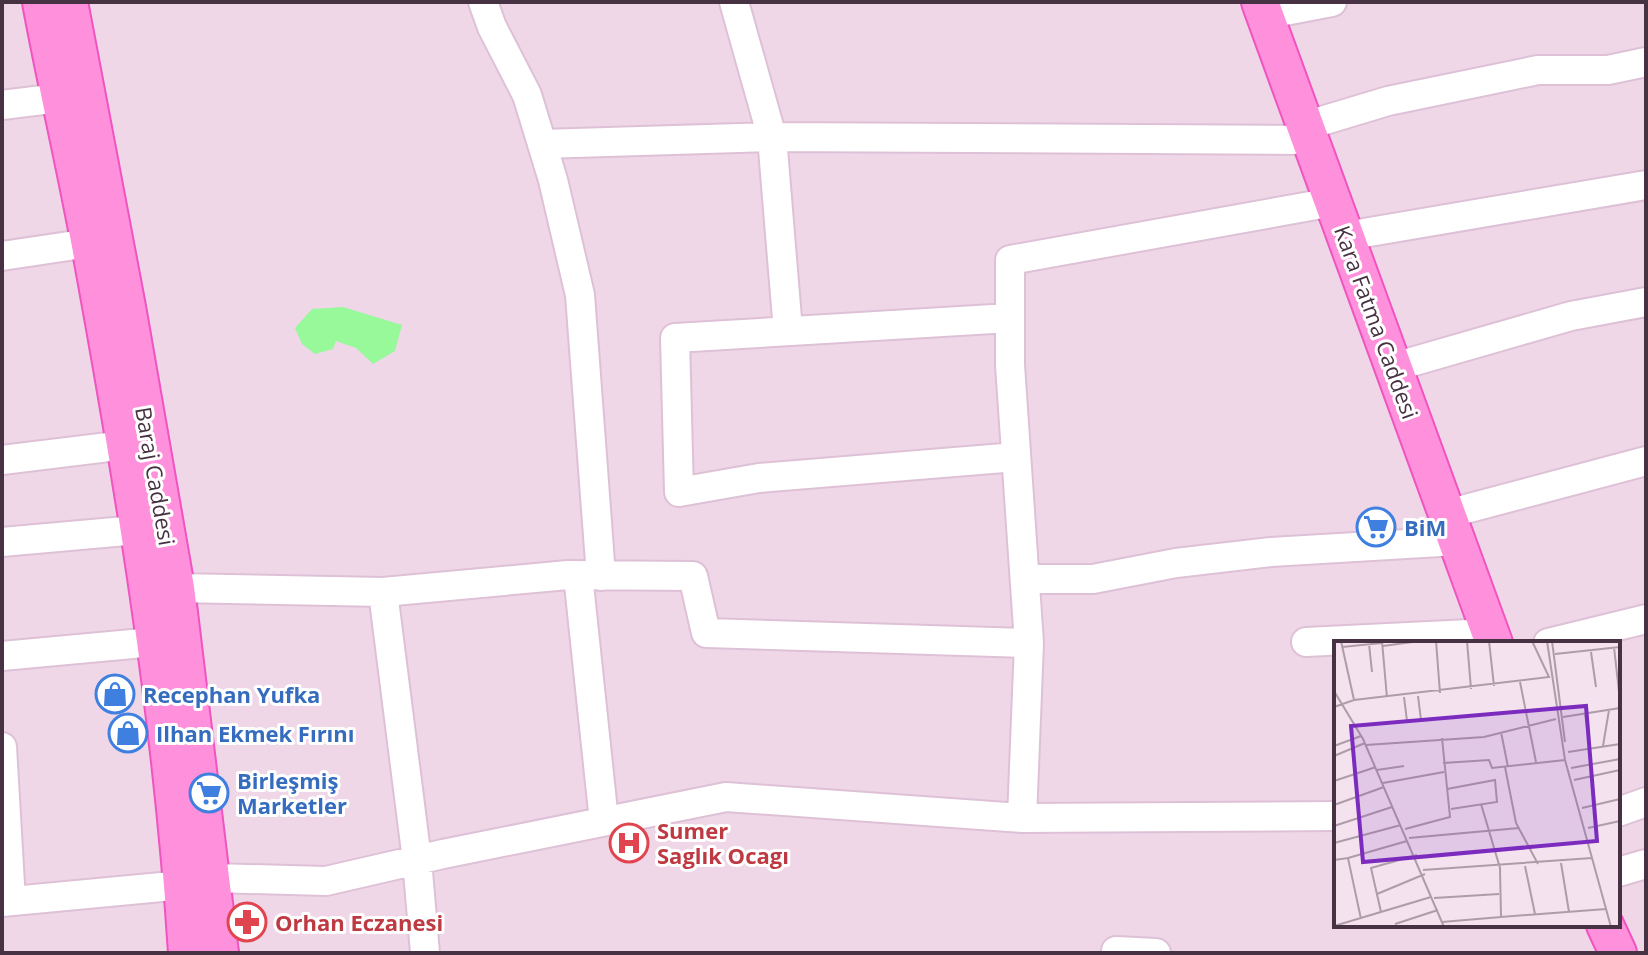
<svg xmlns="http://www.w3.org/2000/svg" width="1648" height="955" font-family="'Open Sans',sans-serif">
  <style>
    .residential { fill: #efd7e8; fill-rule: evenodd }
    .water { fill: #97f999 }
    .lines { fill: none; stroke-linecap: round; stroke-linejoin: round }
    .minor-casing { stroke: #dec1d6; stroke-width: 32 }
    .major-casing { stroke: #f153c0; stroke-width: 40 }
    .minor { stroke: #fff; stroke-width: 28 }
    .major { stroke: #ff90db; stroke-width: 36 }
    .labels { text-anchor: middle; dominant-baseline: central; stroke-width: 6; stroke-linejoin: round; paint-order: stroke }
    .street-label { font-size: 22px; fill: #463242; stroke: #fff }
    .shop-label { font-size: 22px; font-weight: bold; fill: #366cbe; stroke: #fff; text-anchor: start }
    .health-label { font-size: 22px; font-weight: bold; fill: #be3a42; stroke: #fff; text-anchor: start }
    .inset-road { fill: none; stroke: #ae9ca9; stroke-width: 2 }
    .view { fill: #7b2cbf; fill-opacity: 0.15; stroke: #7b2cbf; stroke-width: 4 }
    .inset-edge { fill: none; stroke: #463242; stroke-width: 4 }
  </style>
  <rect width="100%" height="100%" fill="#f4e3ee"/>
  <path class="residential" d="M2 2H1646V953H2ZM1336 643H1618V925H1336Z"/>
  <path class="water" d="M343 307 402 325 395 351 373 364 356 348 336 341 333 349 315 354 302 344 295 328 312 309Z"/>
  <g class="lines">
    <defs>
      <path id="minor" d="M483 2 492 27 527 95 553 180 580 295 601 576
        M734 2 772 137 788 331
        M1264 15 1332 2
        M2 105 59 98
        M1305 126 1388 101 1538 70H1608L1646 62
        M542 144 772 137 1311 140
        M1346 236 1646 185
        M2 256 89 243
        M1010 318 675 338 679 492 759 478 1016 457
        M1394 367 1571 316 1646 302
        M2 460 125 445
        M1447 514 1646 461
        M2 542 137 530
        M578 575 604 821
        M1025 579H1093L1176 563 1271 552 1457 541
        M176 588 383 592 568 575 693 576 706 633 1029 643
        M383 592 417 860 425 953
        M1306 642 1490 633
        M1548 643 1646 619
        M2 656 154 642
        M2 747 11 901
        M1618 812 1646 802
        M1022 818 1029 643 1010 365V260L1333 202
        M1618 872 1646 864
        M213 878 326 881 443 854 726 797 1022 818 1336 816
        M2 902 183 885
        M1116 951 1156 953"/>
      <path id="major" d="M41 2C56 83 75 164 90 245 133 479 172 716 187 953
        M69 2 127 307 176 588 220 953
        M1260 2 1494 643
        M1605 925 1618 953"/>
    </defs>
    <use href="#minor" class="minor-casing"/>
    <use href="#major" class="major-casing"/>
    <use href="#minor" class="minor"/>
    <use href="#major" class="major"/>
  </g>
  <defs>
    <symbol id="supermarket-ring" viewBox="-11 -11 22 22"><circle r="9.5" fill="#fff" stroke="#3f7fe0" stroke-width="1.5"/><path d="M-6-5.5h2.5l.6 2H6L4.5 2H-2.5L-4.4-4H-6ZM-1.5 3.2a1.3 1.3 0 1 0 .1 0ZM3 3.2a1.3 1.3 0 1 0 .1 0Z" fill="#3f7fe0"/></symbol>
    <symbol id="shop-ring" viewBox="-11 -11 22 22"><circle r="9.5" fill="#fff" stroke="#3f7fe0" stroke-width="1.5"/><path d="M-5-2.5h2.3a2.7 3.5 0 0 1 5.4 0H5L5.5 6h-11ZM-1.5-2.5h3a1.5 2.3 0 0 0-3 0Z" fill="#3f7fe0"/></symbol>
    <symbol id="hospital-ring" viewBox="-11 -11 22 22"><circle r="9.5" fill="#fff" stroke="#e0444e" stroke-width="1.5"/><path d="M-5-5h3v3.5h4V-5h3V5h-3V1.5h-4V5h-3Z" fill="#e0444e"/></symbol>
    <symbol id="pharmacy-ring" viewBox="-11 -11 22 22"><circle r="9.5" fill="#fff" stroke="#e0444e" stroke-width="1.5"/><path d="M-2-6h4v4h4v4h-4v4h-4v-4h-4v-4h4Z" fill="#e0444e"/></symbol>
  </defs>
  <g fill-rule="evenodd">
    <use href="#supermarket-ring" x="1354" y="505" width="44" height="44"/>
    <use href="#shop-ring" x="93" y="672" width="44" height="44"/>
    <use href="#shop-ring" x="106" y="711" width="44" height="44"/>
    <use href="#supermarket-ring" x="187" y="771" width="44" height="44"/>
    <use href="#hospital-ring" x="607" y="821" width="44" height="44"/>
    <use href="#pharmacy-ring" x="225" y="900" width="44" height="44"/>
  </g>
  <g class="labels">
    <g class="street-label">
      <text transform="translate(1377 322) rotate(70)">Kara Fatma Caddesi</text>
      <text transform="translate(156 476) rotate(80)">Baraj Caddesi</text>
    </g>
    <g class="shop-label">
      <text x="1404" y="527">BiM</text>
      <text x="143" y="694">Recephan Yufka</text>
      <text x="156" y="733">Ilhan Ekmek Fırını</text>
      <text x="237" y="780">Birleşmiş<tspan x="237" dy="25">Marketler</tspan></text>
    </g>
    <g class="health-label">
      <text x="657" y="830">Sumer<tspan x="657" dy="25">Saglık Ocagı</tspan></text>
      <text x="275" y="922">Orhan Eczanesi</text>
    </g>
  </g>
  <g transform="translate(1334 641)">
    <rect width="286" height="286" fill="#f4e3ee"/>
    <path class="inset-road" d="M7 0 20 59M48 0 53 57M102 0 106 52M133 0 137 48M155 0 160 45M213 0 231 119 277 286M218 0 231 101M35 3 38 31M49 5 86 0M8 6 48 2M280 6 286 60M257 11 262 46M221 13 286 6M186 41 202 121M0 50 29 98 110 286M84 55 87 79M70 56 73 80 93 79M0 66 20 59 215 36 198 0M251 72 256 107M229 76 286 67M167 91 174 126M32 104 150 96 222 78M0 105 27 95M269 105 275 69M234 111 286 103M0 115 31 102M109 122 155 119 158 127 231 119M171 126 182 182 204 223M237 127 286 118M43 129 70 125M240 139 286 129M0 140 42 126M49 142 110 131M113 148 161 139 163 161 117 168M147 163 166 227 167 276 272 268M0 164 50 146M248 167 286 158M0 185 58 166M254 187 286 180M71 188 116 176 108 97M75 197 185 187M0 202 67 184M14 217 73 200M0 219 14 217 27 278M227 222 235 271M191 225 201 273M89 229 258 217M43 253 91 233M100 257 165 253M47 271 37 227 83 214M108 281 167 276M61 283 104 269M0 285 97 256"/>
    <path class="view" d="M252 65 263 200 29 221 17 85Z"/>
    <rect width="286" height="286" class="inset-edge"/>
  </g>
  <rect width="1648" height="955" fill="none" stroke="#463242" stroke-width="8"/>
</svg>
